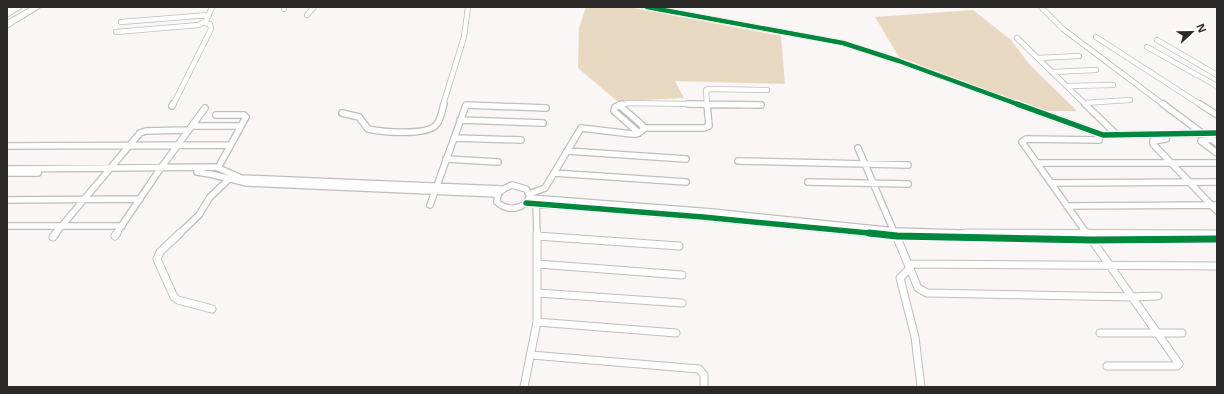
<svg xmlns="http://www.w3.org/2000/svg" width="1224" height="394" font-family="'Open Sans',sans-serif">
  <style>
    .green { fill: #e8d8c2 }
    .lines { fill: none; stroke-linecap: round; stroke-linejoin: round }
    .street-far2-casing { stroke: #c0bebd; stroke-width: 6 }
    .street-far1-casing { stroke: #c0bebd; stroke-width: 8 }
    .street-casing { stroke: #c0bebd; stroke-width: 9 }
    .secondary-casing { stroke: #c0bebd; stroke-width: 2 }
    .highway-casing { stroke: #c0bebd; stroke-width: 2 }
    .street-far2 { stroke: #fefefe; stroke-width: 4.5 }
    .street-far1 { stroke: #fefefe; stroke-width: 5.5 }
    .street { stroke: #fefefe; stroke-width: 7 }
    .secondary { fill: #fefefe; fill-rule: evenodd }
    .highway { fill: #fefefe; fill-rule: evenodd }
    .cycleway-far2-casing { stroke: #fff; stroke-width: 6 }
    .cycleway-far1-casing { stroke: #fff; stroke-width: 8 }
    .cycleway-casing { stroke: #fff; stroke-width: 10 }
    .cycleway-far2 { stroke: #00873e; stroke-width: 4.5 }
    .cycleway-far1 { stroke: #00873e; stroke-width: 5.5 }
    .cycleway { stroke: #00873e; stroke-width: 7 }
  </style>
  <rect width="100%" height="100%" fill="#f9f6f5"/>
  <path class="green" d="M586 7H628L781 36 785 84 675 81 684 98 617 101 578 68 579 28Z
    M973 10 1011 40 1030 65 1077 111H1044L899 57 875 17Z"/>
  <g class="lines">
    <defs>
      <path id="street-far2" d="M284 7V9
        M647 7 843 43 899 61 1020 105
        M1041 7 1063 29 1164 105
        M307 15 314 7
        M121 22 209 15
        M116 32 199 25 206 21 212 7
        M1096 37 1201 105
        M1017 38 1086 105
        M1157 40 1217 75
        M1147 47 1217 86
        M1038 58 1079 56
        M1052 72 1096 70
        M1067 86 1113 85
        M1084 103 1130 100
        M173 105 211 29 210 24 205 23
        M443 105 464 37 468 7
        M619 105 629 103 754 105
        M707 105 706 90 708 89 767 90"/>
      <path id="street-far1" d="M622 104 615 107 614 111 639 133
        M688 104 761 105
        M1017 104 1103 135 1217 133
        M1085 104 1117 135
        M1163 104 1202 133
        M1200 104 1217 115
        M172 106 173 104
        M342 113 359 117 368 129C382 132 426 136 436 125 441 120 442 110 444 104
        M216 115H244L246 117 218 168
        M460 120 543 123
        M192 126H241
        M644 128H704L709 126 707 104
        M1164 135 1166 139 1153 141V144L1217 211
        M454 138 521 140
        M1217 143 1212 139 1201 141 1217 153
        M7 146 230 145
        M858 148 895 234
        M567 151 686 159
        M446 159 498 162
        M738 161 908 165
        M1037 163H1217
        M7 169 216 167 241 178 502 189
        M197 172 210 174 247 183 497 194
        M7 173H38
        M554 173 686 182
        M808 182 908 184
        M1051 183 1217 182
        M512 185 526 189 530 196C524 210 508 212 497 202 497 191 503 189 512 185Z
        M529 194 545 188 581 128 632 134H637L643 130 642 125 619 105
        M530 198 712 212 895 231 990 234H1217
        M7 200 140 199
        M526 203 703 217 879 234
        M536 204 537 234
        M430 205 466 105 546 108
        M1067 206 1217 205
        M7 226H122
        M55 234 140 133 146 131 188 130
        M116 234 158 172 205 108
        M179 234 199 215 210 197 228 180
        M1087 234 1022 142 1026 139 1099 140"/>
      <path id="street" d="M180 233 160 252 157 259 174 297 178 300 212 309
        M869 233 897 236 1092 240 1217 239
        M895 233 918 288 927 293 1132 297 1158 296
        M966 233 1217 234
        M1087 233 1179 364 1177 366H1107
        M115 236 117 233
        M537 236 679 246
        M53 237 56 233
        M538 264 682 275
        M909 264 1217 266
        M910 268 900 278 915 337 921 387
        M538 293 682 303
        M537 322 676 333
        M1100 333H1182
        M531 355 699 369 704 375V387
        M524 387 537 322V233"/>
      <path id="secondary" d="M7 7H15L7 12Z"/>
      <path id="highway" d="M13 7H23L7 17V10Z
        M31 7H41L7 28V21Z"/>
    </defs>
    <use href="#street-far2" class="street-far2-casing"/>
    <use href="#street-far1" class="street-far1-casing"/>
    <use href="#street" class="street-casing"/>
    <use href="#secondary" class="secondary-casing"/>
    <use href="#highway" class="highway-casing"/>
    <use href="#street-far2" class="street-far2"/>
    <use href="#street-far1" class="street-far1"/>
    <use href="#street" class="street"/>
    <use href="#secondary" class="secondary"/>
    <use href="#highway" class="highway"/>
    <defs>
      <path id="cycleway-far2" d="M647 7 843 43 899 61 1020 105"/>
      <path id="cycleway-far1" d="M1017 104 1103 135 1217 133
        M526 203 703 217 879 234"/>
      <path id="cycleway" d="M869 233 897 236 1092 240 1217 239"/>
    </defs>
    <use href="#cycleway-far2" class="cycleway-far2-casing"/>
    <use href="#cycleway-far1" class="cycleway-far1-casing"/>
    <use href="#cycleway" class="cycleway-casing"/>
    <use href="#cycleway-far2" class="cycleway-far2"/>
    <use href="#cycleway-far1" class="cycleway-far1"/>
    <use href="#cycleway" class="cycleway"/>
  </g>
  <rect width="1224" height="394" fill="none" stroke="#2c2929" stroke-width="16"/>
  <g transform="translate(1192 32) rotate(68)" stroke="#ffffff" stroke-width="3" paint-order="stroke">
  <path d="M0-3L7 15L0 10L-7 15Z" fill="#2c2929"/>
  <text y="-6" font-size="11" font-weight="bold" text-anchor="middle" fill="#2c2929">N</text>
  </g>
</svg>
